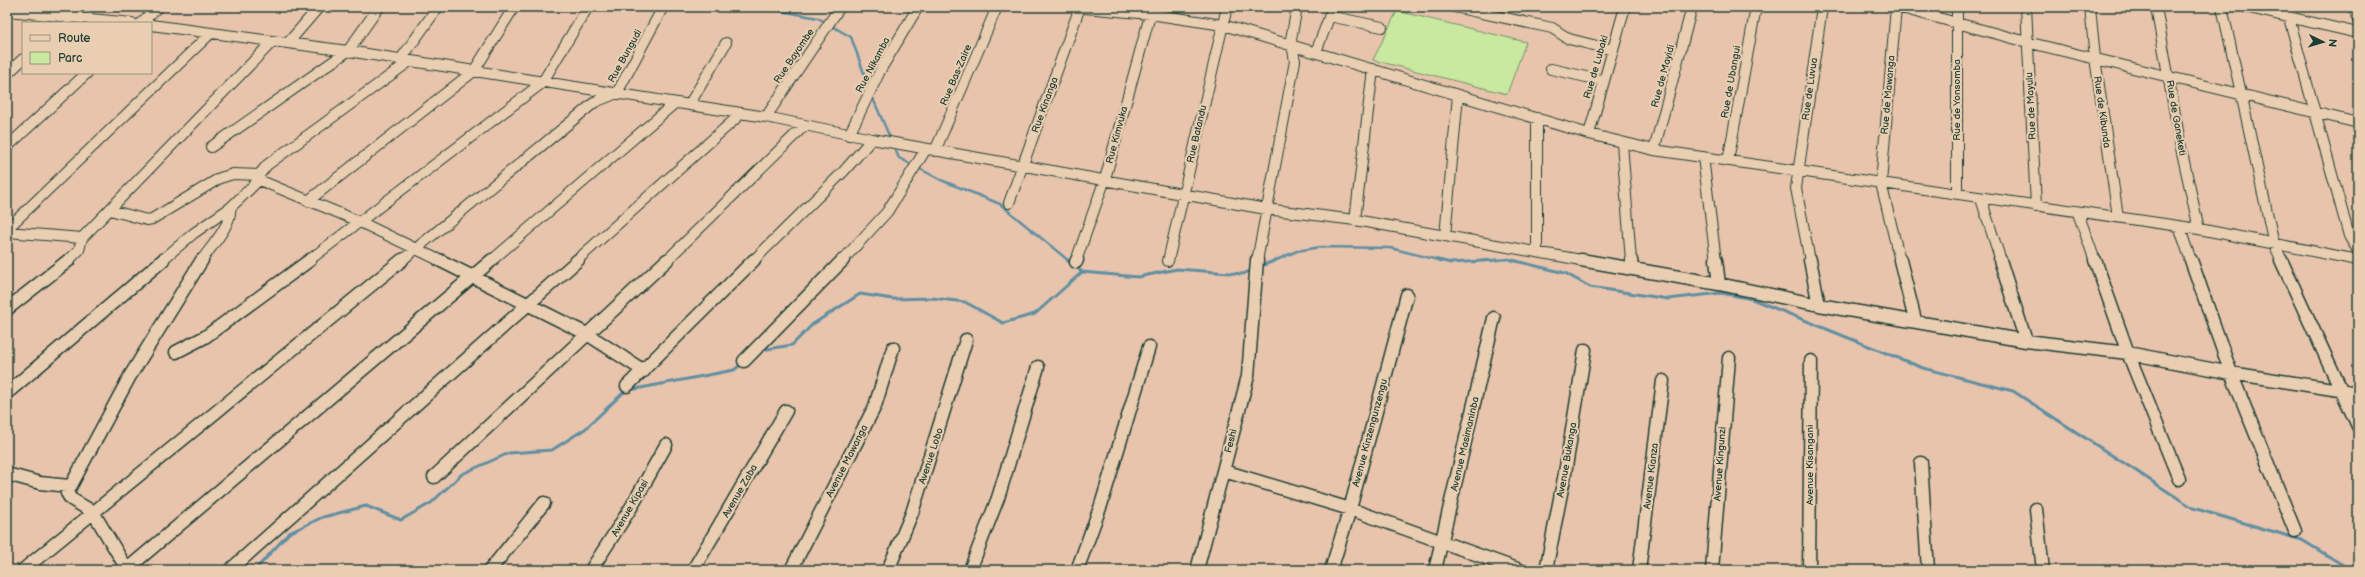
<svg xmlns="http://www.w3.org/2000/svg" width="2365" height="577" font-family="'Balsamiq Sans',sans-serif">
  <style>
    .green { fill: #c9e8a0; stroke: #74926a }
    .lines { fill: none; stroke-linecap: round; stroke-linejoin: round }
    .stream-far1 { stroke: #618fa2; stroke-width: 2.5 }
    .stream { stroke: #618fa2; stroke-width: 3 }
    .street-far1-casing { stroke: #1f3d34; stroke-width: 12 }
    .street-casing { stroke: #1f3d34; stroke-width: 15 }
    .street-far1 { stroke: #e9ceb1; stroke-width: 10 }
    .street { stroke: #e9ceb1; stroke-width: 12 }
    .labels { text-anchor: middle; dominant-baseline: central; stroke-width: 4; stroke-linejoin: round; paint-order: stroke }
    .street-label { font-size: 10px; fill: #1f3d34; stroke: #e9ceb1 }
  </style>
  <rect width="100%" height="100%" fill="#e8c4ac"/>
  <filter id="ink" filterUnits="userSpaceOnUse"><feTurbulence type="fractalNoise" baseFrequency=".025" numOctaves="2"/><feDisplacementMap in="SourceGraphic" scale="8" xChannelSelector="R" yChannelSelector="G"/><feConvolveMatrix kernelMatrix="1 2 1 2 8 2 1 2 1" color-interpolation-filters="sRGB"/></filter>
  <g filter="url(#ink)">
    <path class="green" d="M1397 11 1526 42 1507 94 1373 60Z"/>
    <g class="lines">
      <path class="stream-far1" d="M760 7 818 18 851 37 869 87
        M871 94 891 140
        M893 145 899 158 941 180 1000 204 1069 261
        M1274 261 1297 251 1320 247 1390 248 1442 261
        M1483 261 1509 259 1516 261"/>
      <path class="stream" d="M1067 260 1082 272 1138 277 1177 269 1243 274 1252 270
        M1438 260 1451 263 1497 260
        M1512 260 1565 273 1590 287 1668 299 1721 293 1752 299 1923 368 2013 391 2193 508 2302 540 2351 570
        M1259 267 1276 260
        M761 350 792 345 813 324 860 294 893 299 932 298 965 302 1003 323 1035 314 1082 272
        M255 570 289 533 323 517 366 506 401 520 431 503 462 474 509 453 552 450 585 429 625 391 734 370 742 364"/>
      <defs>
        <path id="street-far1" d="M1074 7 1150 14 1223 25 1589 134 1654 150 2199 229 2358 260
          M1454 7 1552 28 1569 39 1613 50
          M1896 7 1881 183 1900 261
          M1898 7 2027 42 2358 123
          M1957 7V194
          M2026 7 2036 206
          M2090 7 2095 58 2118 217
          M2156 7 2181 148 2199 229
          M2222 7 2274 244 2282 261
          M2245 7 2358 33
          M2286 7 2349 236 2358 251
          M2353 7 2358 20
          M7 11 132 23
          M1329 16 1382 27
          M68 20 82 7
          M141 23 158 7
          M151 25 348 51 766 117 872 139 1266 209 1355 220 1587 261
          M288 43 319 7
          M1316 52 1333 7
          M401 59 438 7
          M1551 69 1604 81
          M7 74 23 59
          M689 105 726 43
          M766 117 840 7
          M1537 118V252
          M1589 134 1625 7
          M849 135 881 69 918 7
          M1622 143 1631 261
          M7 147 87 73
          M211 147 348 51 379 7
          M1654 150 1692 7
          M935 151 997 7
          M1703 157 1716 261
          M1728 161 1756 7
          M259 180 358 221 441 261
          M1981 199 2001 261
          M308 201 474 71 514 7
          M1009 203 1080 7
          M110 210 147 220 152 219 220 178 233 174 259 175
          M2078 213 2095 261
          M1355 220 1373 69
          M2179 226 2191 261
          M7 229 211 33
          M7 232 82 238
          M1445 236 1458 95
          M68 261 79 250 82 238 272 42
          M161 261 194 233 230 208 259 180V175L267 165 410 61
          M201 261C210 248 233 223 230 208
          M308 261 542 83 588 7
          M401 261 595 102 617 93 663 7
          M491 261 675 103
          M576 261 742 113
          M666 261 804 126
          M753 261 844 171 872 139
          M842 261 887 212 926 149
          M1076 261 1105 179 1152 8
          M1168 261 1227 7
          M1257 261 1295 61 1291 39 1297 7
          M1810 261 1796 188 1822 7"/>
        <path id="street" d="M439 260 587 334 644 371
          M1581 260 1719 284 1819 305 2026 341 2128 353 2231 373 2358 393
          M1631 260 1632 269
          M1716 260 1719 284
          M1810 260 1819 305
          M1900 260 1915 320
          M2000 260 2026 341
          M2095 260 2128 353 2179 479
          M2191 260 2231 373 2295 531
          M2281 260 2358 426
          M1076 262 1077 260
          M7 309 69 260
          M176 352 205 337 310 260
          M744 361 843 260
          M627 386 754 260
          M7 393 163 260
          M1921 463 1928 570
          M1224 471 1350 509 1520 570
          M7 474 40 483 69 486
          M434 477 667 260
          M2036 509 2043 570
          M127 569 93 512 71 499 67 493 130 376 202 260
          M23 570 402 260
          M126 570 492 260
          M230 570 578 260
          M490 570 544 503
          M591 570 632 506 666 445
          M693 570 786 411
          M791 570 875 406 893 348
          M888 570 912 513 966 340
          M970 570 998 498 1038 367
          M1077 570 1101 505 1149 347
          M1197 570 1248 376 1257 260
          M1331 570 1350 509 1407 295
          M1435 570 1494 318
          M1546 570 1565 473 1585 350
          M1639 570 1663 381
          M1712 570 1729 358
          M1809 570 1811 361"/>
      </defs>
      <use href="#street-far1" class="street-far1-casing"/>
      <use href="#street" class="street-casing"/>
      <use href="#street-far1" class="street-far1"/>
      <use href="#street" class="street"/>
    </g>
  </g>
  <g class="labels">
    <g class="street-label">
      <text transform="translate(625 56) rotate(-61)">Rue Bungudi</text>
      <text transform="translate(794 56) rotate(-56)">Rue Bayombe</text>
      <text transform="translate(873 65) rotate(-62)">Rue Nikamba</text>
      <text transform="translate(1596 67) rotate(-74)">Rue de Lubaki</text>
      <text transform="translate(956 75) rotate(-67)">Rue Bas-Zaire</text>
      <text transform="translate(1663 76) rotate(-75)">Rue de Mayidi</text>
      <text transform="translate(1731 82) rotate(-80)">Rue de Ubangui</text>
      <text transform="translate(1810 89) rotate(-82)">Rue de Luvua</text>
      <text transform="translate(1888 95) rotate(-85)">Rue de Mawanga</text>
      <text transform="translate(1957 100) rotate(-90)">Rue de Yonsomba</text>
      <text transform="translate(1045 105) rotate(-70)">Rue Kinanga</text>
      <text transform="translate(2031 106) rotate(-93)">Rue de Mayulu</text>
      <text transform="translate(2102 112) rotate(82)">Rue de Kibunda</text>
      <text transform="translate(2176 118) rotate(80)">Rue de Ganeketi</text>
      <text transform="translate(1197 134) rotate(-77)">Rue Batandu</text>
      <text transform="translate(1117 135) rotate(-75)">Rue Kimvuka</text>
      <text transform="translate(1370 433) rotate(-75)">Avenue Kinzengunzengu</text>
      <text transform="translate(1231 441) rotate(-76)">Feshi</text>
      <text transform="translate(1465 444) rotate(-77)">Avenue Masimaninba</text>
      <text transform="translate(931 456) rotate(-72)">Avenue Lobo</text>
      <text transform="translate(1567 460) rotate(-80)">Avenue Bukanga</text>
      <text transform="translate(847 461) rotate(-63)">Avenue Mawanga</text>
      <text transform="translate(1720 464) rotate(-86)">Avenue Kingunzi</text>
      <text transform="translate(1810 465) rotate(-90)">Avenue Kisangani</text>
      <text transform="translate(1651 476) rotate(-83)">Avenue Kianza</text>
      <text transform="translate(740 491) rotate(-60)">Avenue Zaba</text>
      <text transform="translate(630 508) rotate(-60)">Avenue Kipasi</text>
    </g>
  </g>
  <rect width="2365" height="577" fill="none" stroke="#e9ceb1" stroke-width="24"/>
  <rect x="12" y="12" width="2341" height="553" fill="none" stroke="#1f3d34" stroke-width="1.5" filter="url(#ink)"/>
  <rect x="22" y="22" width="130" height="52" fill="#e9ceb1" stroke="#98947f"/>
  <rect x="30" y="35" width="20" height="6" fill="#e9ceb1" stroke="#98947f"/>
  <text x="58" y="42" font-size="12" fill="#1f3d34">Route</text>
  <rect x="30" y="52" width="20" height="12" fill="#c9e8a0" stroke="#98947f"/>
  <text x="58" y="62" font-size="12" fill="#1f3d34">Parc</text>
  <g transform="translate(2323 42) rotate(95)" stroke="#e9ceb1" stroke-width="3" paint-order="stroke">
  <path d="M0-3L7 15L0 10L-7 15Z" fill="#1f3d34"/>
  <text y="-6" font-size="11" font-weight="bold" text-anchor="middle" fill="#1f3d34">N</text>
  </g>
</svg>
